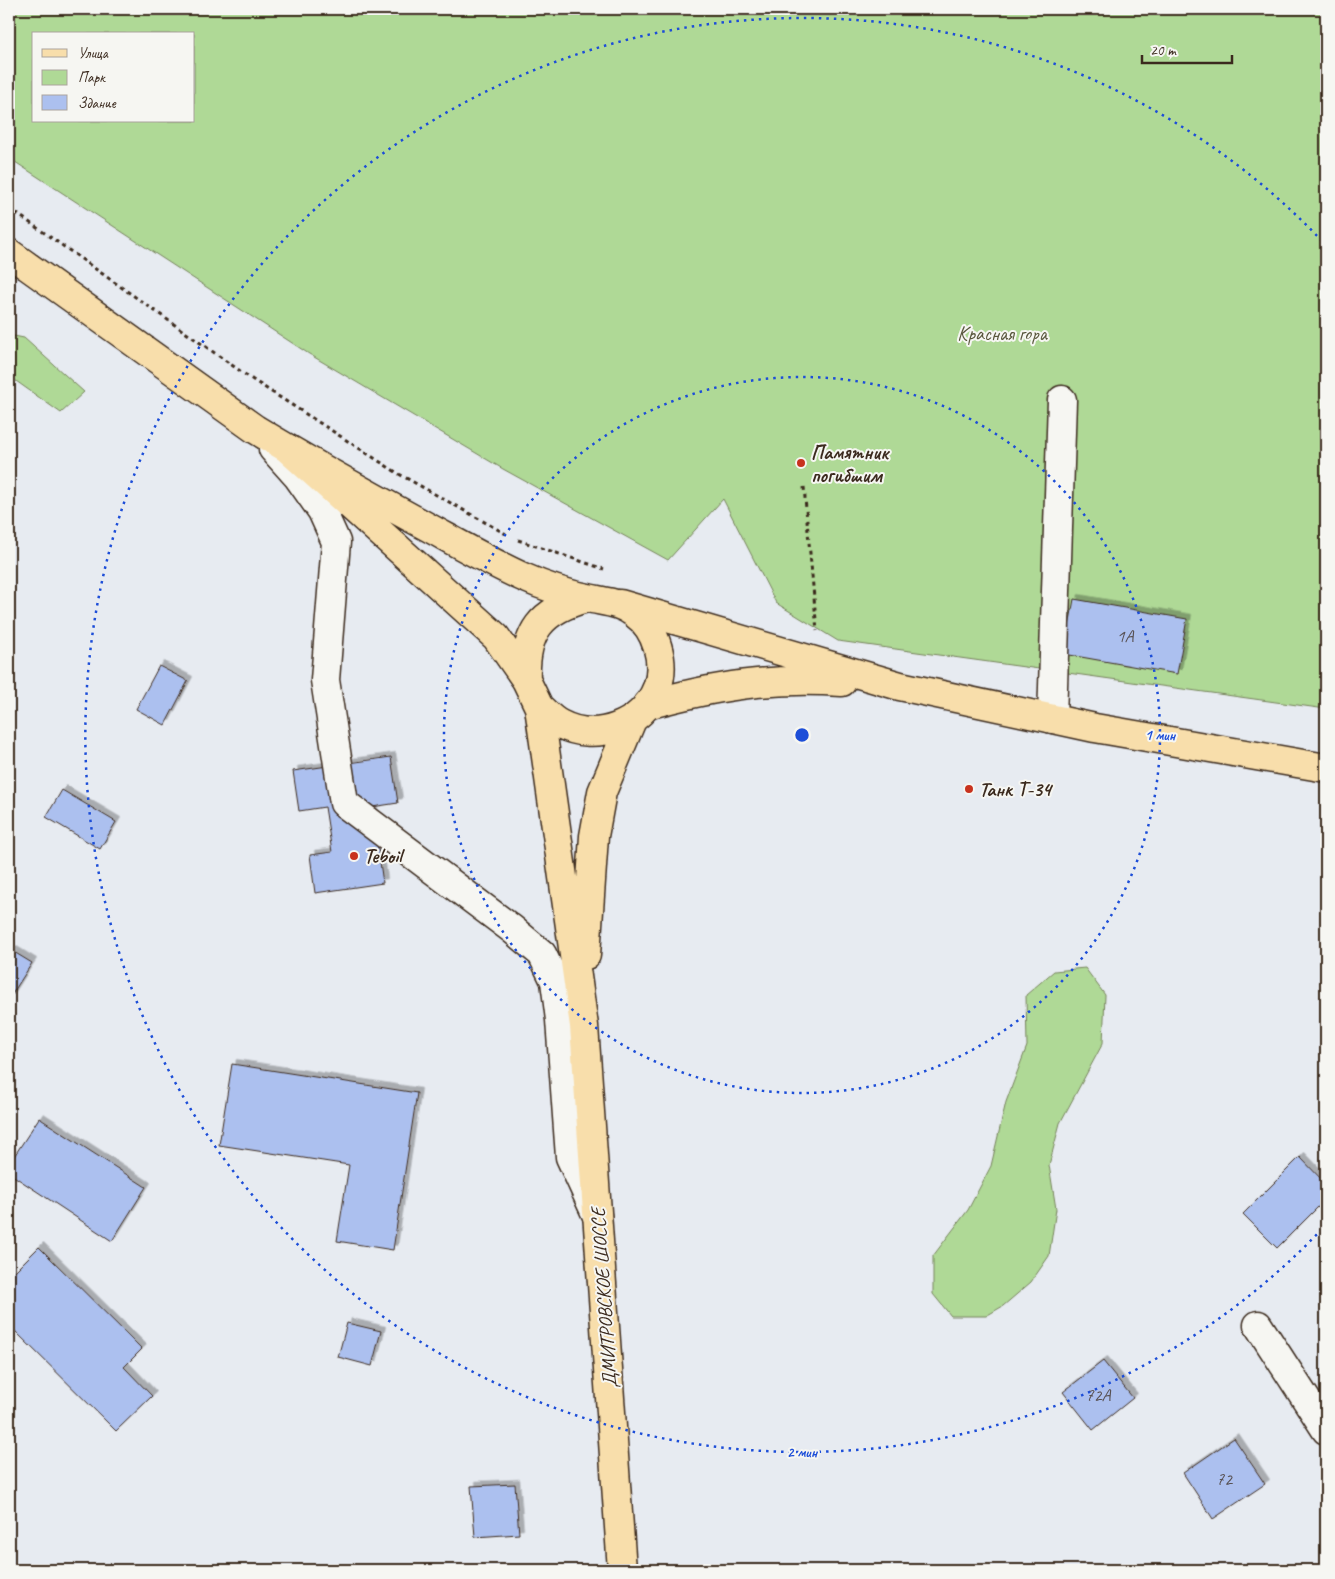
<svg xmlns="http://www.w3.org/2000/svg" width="1335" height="1579" font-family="Caveat,sans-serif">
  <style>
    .green { fill: #afd996; stroke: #75825a; fill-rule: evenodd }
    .building { fill: #acc0ef; stroke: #3b2a1e; filter: url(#shadow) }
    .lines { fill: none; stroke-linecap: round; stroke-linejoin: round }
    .minor-casing { stroke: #3b2a1e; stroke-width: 31 }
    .major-casing { stroke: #3b2a1e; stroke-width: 31 }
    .highway-casing { stroke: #3b2a1e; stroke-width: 31 }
    .path { stroke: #3b2a1e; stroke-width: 3; stroke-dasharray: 4 4; stroke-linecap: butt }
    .minor { stroke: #f6f6f2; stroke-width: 28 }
    .major { stroke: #f8deab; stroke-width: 28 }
    .highway { stroke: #f8deab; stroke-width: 28 }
    .ring { fill: none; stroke: #1d4ed8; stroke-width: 2.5; stroke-dasharray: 2.5 5 }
    .poi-dot { fill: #c8321e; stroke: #f6f6f2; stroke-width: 2 }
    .labels { text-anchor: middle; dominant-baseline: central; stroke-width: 4; stroke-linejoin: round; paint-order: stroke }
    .number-label { font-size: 18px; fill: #575052 }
    .park-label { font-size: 20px; fill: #58563c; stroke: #f6f6f2 }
    .poi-label { font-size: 20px; font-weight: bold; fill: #3b2a1e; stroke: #f6f6f2; text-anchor: start }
    .street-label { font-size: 20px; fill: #3b2a1e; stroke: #f6f6f2 }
    .centre { fill: #1d4ed8; stroke: #f6f6f2; stroke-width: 2.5 }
    .ring-label { font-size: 15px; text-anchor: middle; font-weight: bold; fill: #1d4ed8; stroke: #f6f6f2; stroke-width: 4; stroke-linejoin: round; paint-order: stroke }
  </style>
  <defs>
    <filter id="shadow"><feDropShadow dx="4.5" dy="-4.5" stdDeviation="0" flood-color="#0004"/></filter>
  </defs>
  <rect width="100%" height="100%" fill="#e7ebf1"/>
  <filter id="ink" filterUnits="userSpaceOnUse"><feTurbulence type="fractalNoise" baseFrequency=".02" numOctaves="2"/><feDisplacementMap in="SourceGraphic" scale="10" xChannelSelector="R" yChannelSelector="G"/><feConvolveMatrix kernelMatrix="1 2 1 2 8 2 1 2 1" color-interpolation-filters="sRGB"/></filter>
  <g filter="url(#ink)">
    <path class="green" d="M9 9H1326V709L838 641 776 603 723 499 668 560 503 469 309 354 9 158ZM34 34H194V121H34Z
      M9 335 24 338 84 392 61 413 9 376Z
      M1085 968 1105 995 1103 1043 1060 1123 1049 1165 1056 1209 1049 1256 1031 1282 1003 1306 986 1316H951L933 1294V1256L968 1210 991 1166 1006 1102 1027 1046 1026 995 1054 971Z"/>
    <path class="building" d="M1074 599 1187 619 1177 674 1064 654Z
      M159 666 188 681 165 725 136 709Z
      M391 757 398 803 372 807 383 883 315 893 310 855 332 852 325 807 299 811 293 771Z
      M62 790 116 822 100 849 46 817Z
      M9 949 32 963 9 999Z
      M232 1064 417 1093 393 1250 337 1241 349 1165 219 1145Z
      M39 1118 146 1187 112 1241 9 1173V1164Z
      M1300 1157 1326 1184V1199L1277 1248 1243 1214Z
      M39 1247 142 1349 124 1367 152 1396 116 1431 9 1325V1277Z
      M347 1323 381 1331 372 1366 338 1357Z
      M1103 1361 1133 1398 1093 1430 1063 1392Z
      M1234 1438 1265 1484 1213 1519 1183 1473Z
      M515 1484 519 1534 475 1537 471 1486Z"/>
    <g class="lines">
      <defs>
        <path id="minor" d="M273 449 298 477 322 511 336 542 325 680 344 803 512 929 542 954 555 981 560 1020 570 1157 597 1216
          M1052 719 1062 400
          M1258 1325 1326 1430"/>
        <path id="major" d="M620 604 900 686 1095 728 1326 768
          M647 705C715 686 772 677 842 682"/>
        <path id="highway" d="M9 253 255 429C311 463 369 495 426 526 459 544 490 562 523 577 543 586 567 594 588 598 605 602 620 602 634 613 657 629 666 663 657 688 642 726 596 743 560 724 552 720 546 713 539 707
          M289 450 496 637 526 680 539 707 584 1026 622 1570
          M526 680C524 632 541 610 587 598
          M586 955 594 836 602 792 632 720"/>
      </defs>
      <use href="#minor" class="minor-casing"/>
      <use href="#major" class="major-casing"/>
      <use href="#highway" class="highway-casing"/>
      <path class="path" d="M9 208 253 380 399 474 506 534
        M804 487 817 631
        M518 540 604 569"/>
      <use href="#minor" class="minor"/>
      <use href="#major" class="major"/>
      <use href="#highway" class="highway"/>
    </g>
  </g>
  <g class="ring">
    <circle cx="802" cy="735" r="358"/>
    <path d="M1322 1229A717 717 0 1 1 1322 241"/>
  </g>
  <g class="poi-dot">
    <circle cx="801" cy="463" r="5"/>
    <circle cx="969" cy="789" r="5"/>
    <circle cx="354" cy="856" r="5"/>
  </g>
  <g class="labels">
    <g class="number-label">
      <text x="1125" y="636">1А</text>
      <text x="1098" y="1395">72А</text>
      <text x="1224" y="1479">72</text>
    </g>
    <g class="park-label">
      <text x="1002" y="333">Красная гора</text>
    </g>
    <g class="poi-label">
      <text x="811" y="452">Памятник<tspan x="811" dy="23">погибшим</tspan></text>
      <text x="979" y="789">Танк Т-34</text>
      <text x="364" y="856">Teboil</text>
    </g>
    <g class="street-label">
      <text transform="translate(604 1298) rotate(-94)">ДМИТРОВСКОЕ ШОССЕ</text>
    </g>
  </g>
  <circle cx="802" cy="735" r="8" class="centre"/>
  <g class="ring-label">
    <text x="1160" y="740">1 мин</text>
    <text x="802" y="1457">2 мин</text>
  </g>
  <rect width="1335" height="1579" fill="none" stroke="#f6f6f2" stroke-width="30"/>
  <rect x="15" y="15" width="1305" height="1549" fill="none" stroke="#3b2a1e" stroke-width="2" filter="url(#ink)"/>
  <rect x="32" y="32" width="162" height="90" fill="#f6f6f2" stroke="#aba49d"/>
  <rect x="42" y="49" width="25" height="8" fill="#f8deab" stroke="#aba49d"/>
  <text x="78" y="58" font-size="15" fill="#3b2a1e">Улица</text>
  <rect x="42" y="70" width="25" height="15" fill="#afd996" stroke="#aba49d"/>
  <text x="78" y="82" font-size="15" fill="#3b2a1e">Парк</text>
  <rect x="42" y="95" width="25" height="15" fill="#acc0ef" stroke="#aba49d"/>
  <text x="78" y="108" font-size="15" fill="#3b2a1e">Здание</text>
  <path d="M1142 55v8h90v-8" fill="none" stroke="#3b2a1e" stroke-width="2.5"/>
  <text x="1150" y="55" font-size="15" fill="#3b2a1e" stroke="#f6f6f2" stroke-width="4" paint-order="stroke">20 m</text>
</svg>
